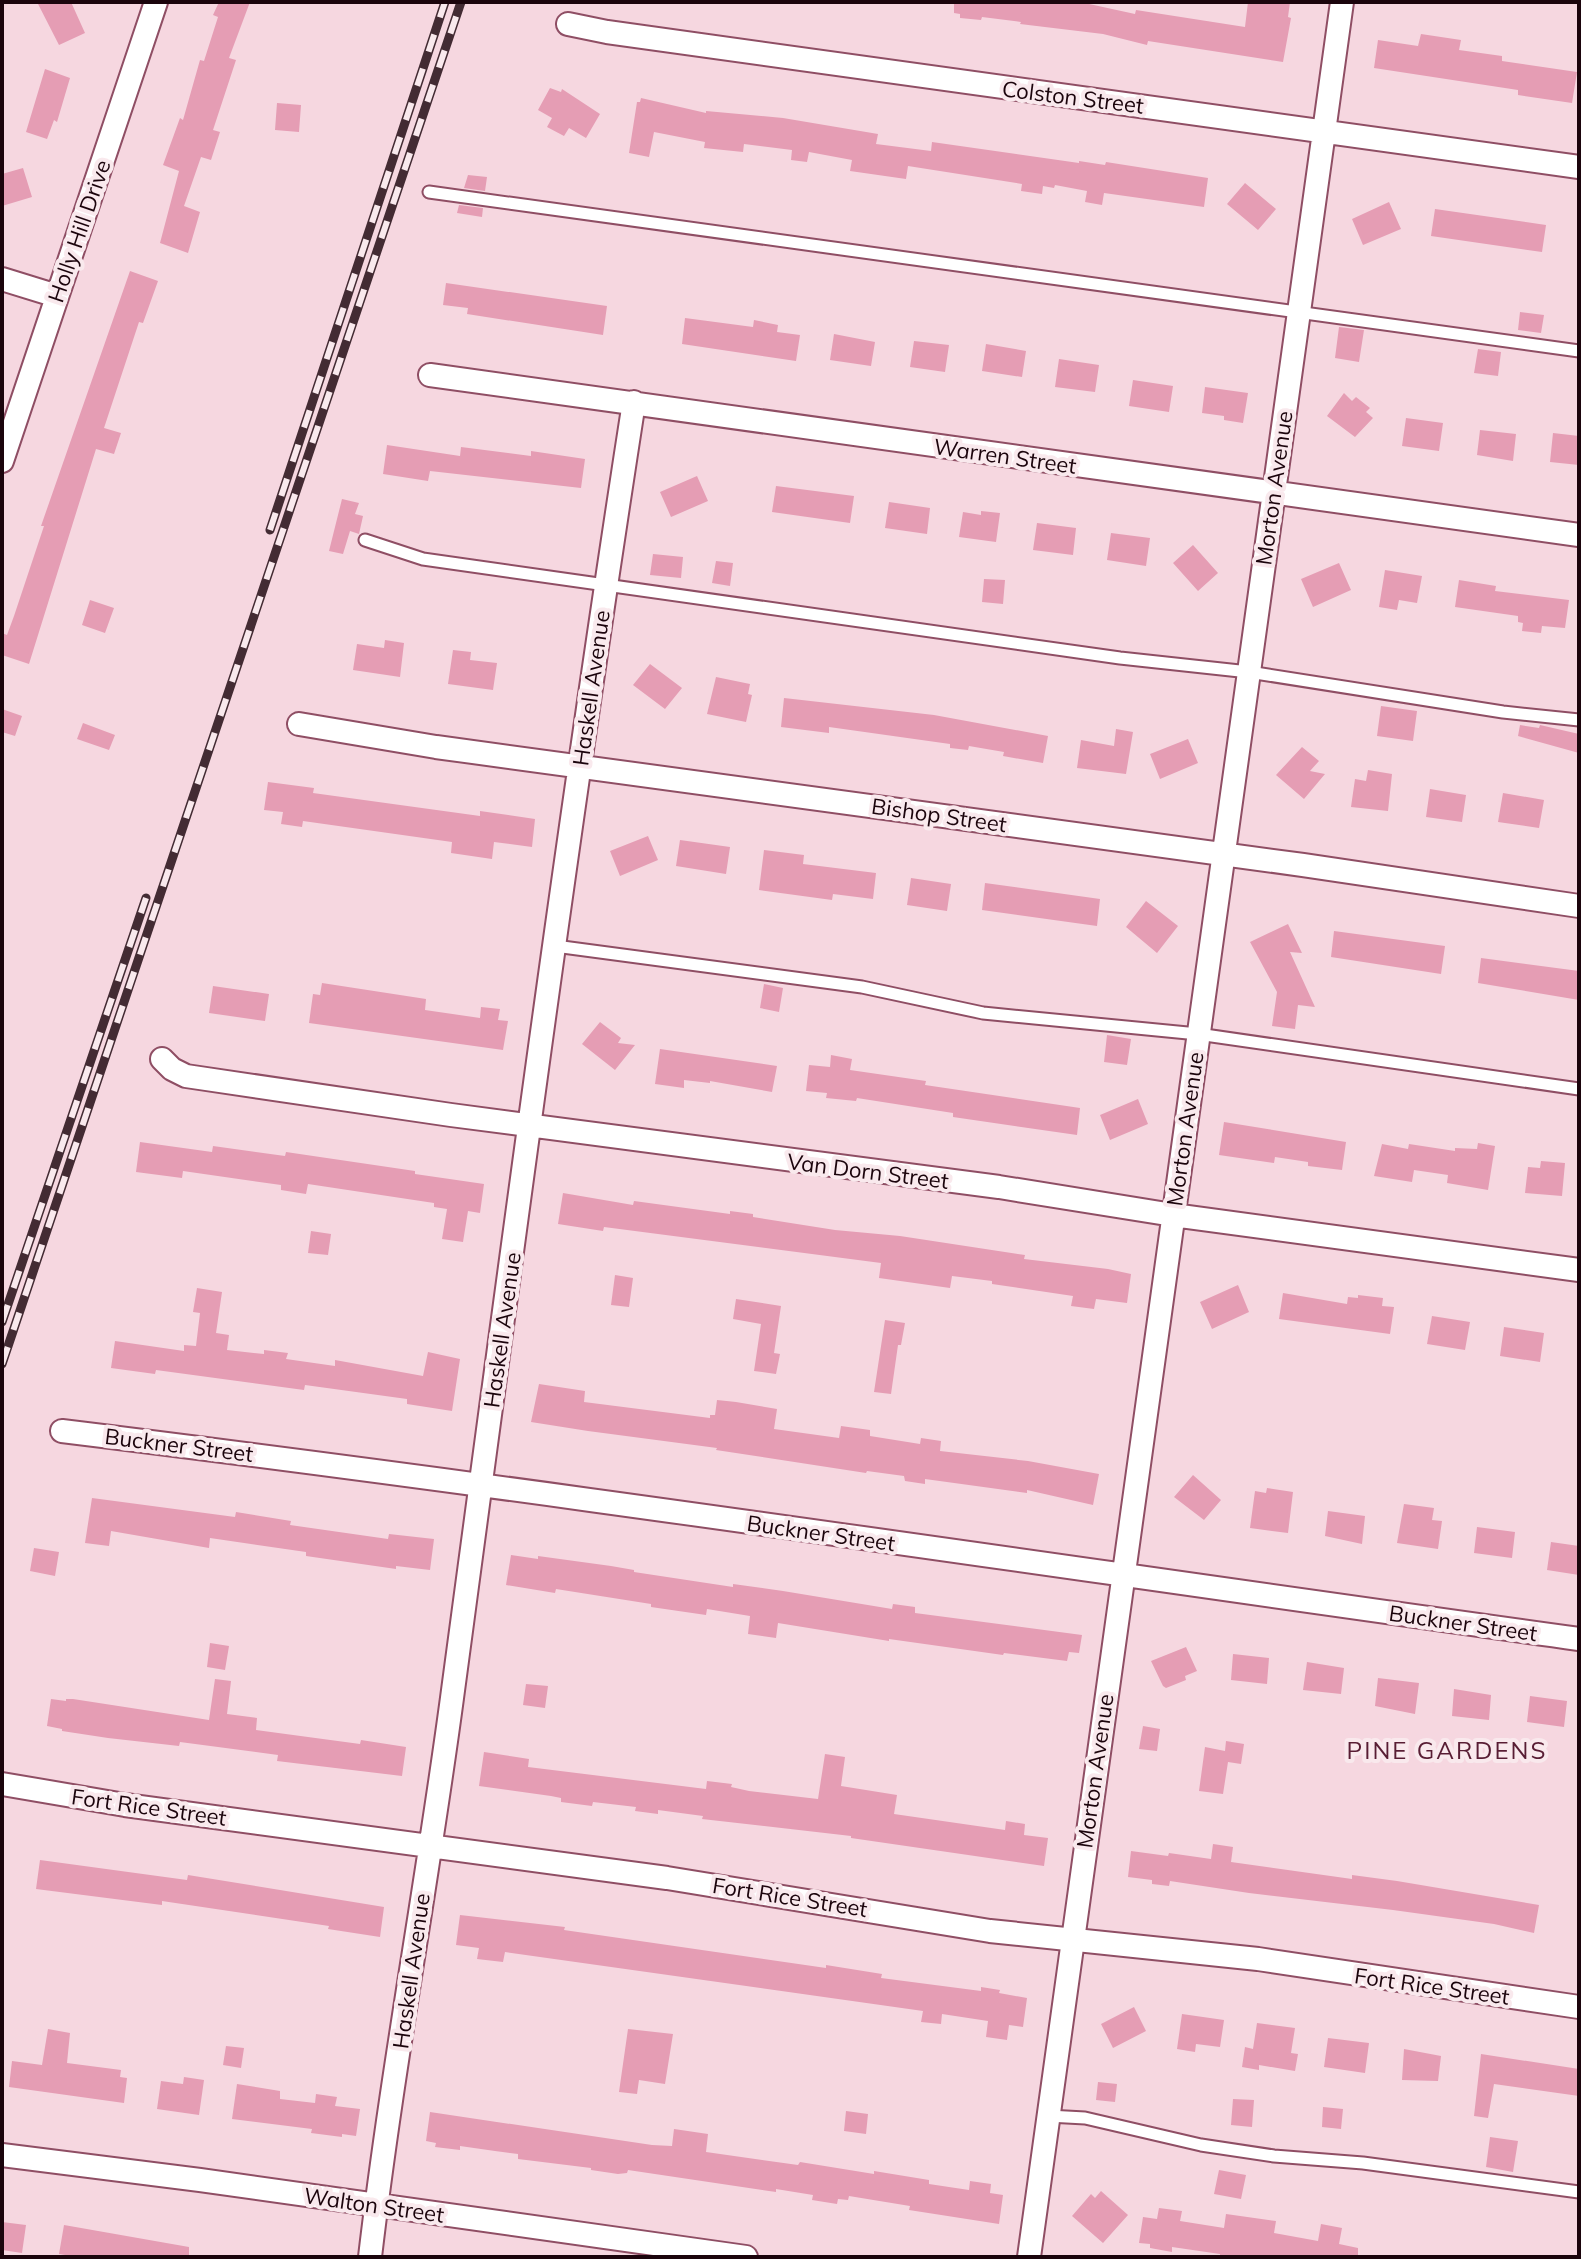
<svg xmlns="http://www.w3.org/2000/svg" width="1581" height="2259" font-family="Mulish,sans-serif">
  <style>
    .building { fill: #e59db4 }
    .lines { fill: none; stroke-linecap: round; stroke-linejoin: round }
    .lane-casing { stroke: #8f4e64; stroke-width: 15 }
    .street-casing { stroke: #8f4e64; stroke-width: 26 }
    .lane { stroke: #fff; stroke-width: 11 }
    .street { stroke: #fff; stroke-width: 22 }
    .rail-casing { stroke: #432b33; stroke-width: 9 }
    .rail { stroke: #f9e9ed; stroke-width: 6; stroke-dasharray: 18; stroke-linecap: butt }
    .labels { text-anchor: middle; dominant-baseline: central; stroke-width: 8; stroke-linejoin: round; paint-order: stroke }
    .street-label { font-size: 22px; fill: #1b040c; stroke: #f9e9ed }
    .neighbourhood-label { font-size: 24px; letter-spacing: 2px; fill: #581d34; stroke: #f9e9ed }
  </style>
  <rect width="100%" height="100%" fill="#f6d7e0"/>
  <path class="building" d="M37 2H71L85 33 59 45Z
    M219 2H250L229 58 236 60 213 130 220 132 211 160 201 157 184 206 200 212 188 253 160 243 179 171 163 165 180 118 183 120 200 60 204 61 218 17 213 15Z
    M954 2H1080L1135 14 1136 10 1245 27 1248 2H1290L1288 17 1291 18 1283 62 1148 41 1147 45 1103 34 1020 24 1021 22 982 17 981 20 960 18V14L954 13Z
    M1421 34 1461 40 1459 50 1502 56V61L1577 72 1572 103 1518 95V90L1374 68 1378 40 1418 46Z
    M45 69 70 78 57 122 54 120 47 139 26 132Z
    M550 88 561 92 562 89 600 114 586 138 569 128 564 136 547 127 552 118 538 110Z
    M641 98 706 113V111L783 118 878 134 876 144 931 151 932 142 1079 163V161L1105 165 1106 162 1208 178 1204 207 1104 193 1102 205 1085 202 1087 191 1055 185 1054 188 1043 186 1042 194 1021 191 1022 184 908 166 906 179 850 171 852 160 809 152 807 162 791 160 792 150 744 144 743 152 704 148 705 142 654 132 649 157 629 153 637 102H640Z
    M277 103 301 105 299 132 275 130Z
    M23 168 32 197 2 206V174Z
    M468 175 487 177 485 191 464 188Z
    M1245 183 1276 209 1258 230 1227 204Z
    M1389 202 1401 229 1363 245 1352 219Z
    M459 205 483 208 482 217 457 213Z
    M1435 209 1546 225 1542 252 1431 236Z
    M130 271 158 281 143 323 139 322 104 428 121 433 114 454 96 449 29 664 2 655V633L7 635 14 616 44 526H41Z
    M446 283 607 306 603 335 467 314 468 308 443 305Z
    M1520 312 1544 315 1541 333 1518 330Z
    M685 318 753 327 754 320 778 325 777 332 800 335 796 361 682 344Z
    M1339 327 1364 330 1359 362 1335 358Z
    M834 334 875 342 871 366 830 360Z
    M914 341 949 345 945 372 910 367Z
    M986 344 1026 351 1022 377 982 371Z
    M1478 349 1501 352 1498 376 1474 373Z
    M1059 359 1099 365 1095 392 1055 387Z
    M1133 380 1173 386 1169 412 1129 406Z
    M1205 387 1248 393 1243 423 1224 420V416L1202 413Z
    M1344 393 1352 401 1356 397 1370 408 1366 412 1373 418 1355 437 1327 416Z
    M1406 418 1443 423 1439 451 1402 446Z
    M1480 430 1516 434 1513 461 1477 455Z
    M1553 433 1579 436V465L1550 462Z
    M387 445 460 456 461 447 531 456V451L585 459 581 488 430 471 428 481 383 474Z
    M697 476 708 501 671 517 660 492Z
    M776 486 854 496 850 523 772 512Z
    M342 499 359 503 355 514 363 516 359 534 350 531 343 554 329 551Z
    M889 502 930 508 927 534 885 528Z
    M981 511 1000 513 996 542 959 537 963 512 981 515Z
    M1037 523 1076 528 1073 555 1033 550Z
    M1111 533 1150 538 1146 566 1107 560Z
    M1193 545 1218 573 1198 591 1173 563Z
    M653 554 683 557 681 578 650 575Z
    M716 561 733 563 730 586 712 583Z
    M1339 563 1351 590 1313 607 1301 579Z
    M1385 570 1422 576 1417 603 1399 600 1397 610 1379 607Z
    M984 579 1005 580 1003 604 982 602Z
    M1459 580 1496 586 1495 591 1569 600 1565 628 1542 626 1541 633 1522 631 1523 623 1518 622V616L1455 607Z
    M90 600 114 608 105 633 82 625Z
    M385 640 404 643 400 677 353 670 357 644 384 648Z
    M453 650 471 652 470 660 497 663 493 690 448 684Z
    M650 664 682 688 665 709 633 685Z
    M716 677 750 684 748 694 752 695 746 722 707 714Z
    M784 698 934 715 1048 736 1043 763 1003 756 1004 752 969 746 968 750 950 748V744L829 727V733L781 727Z
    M1381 706 1417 711 1413 741 1377 736Z
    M2 709 22 716 15 736 2 732Z
    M83 723 115 735 109 750 77 739Z
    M1520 725 1539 728 1540 725 1579 734V753L1518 736Z
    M1116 729 1133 732 1126 774 1077 768 1081 740 1114 746Z
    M1188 739 1198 763 1160 779 1150 754Z
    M1302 747 1319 761 1310 771 1325 774 1304 799 1276 775Z
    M1368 770 1392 774 1388 811 1351 807 1355 779 1366 781Z
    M268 782 314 788 313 793 480 816V811L535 819 532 847 494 842 492 859 451 853 452 842 303 821 302 827 281 824 283 812 264 810Z
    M1430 789 1466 795 1462 822 1426 817Z
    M1503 793 1544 800 1539 828 1498 822Z
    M648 836 658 860 620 876 610 851Z
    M680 840 730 847 726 874 676 866Z
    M764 850 804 855 803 864 876 873 873 899 833 894 832 900 759 890Z
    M911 878 951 884 947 911 907 905Z
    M985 883 1100 899 1097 926 982 910Z
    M1146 901 1178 926 1157 953 1126 927Z
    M1288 924 1302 953 1290 952 1315 1007 1298 1005 1295 1029 1272 1026 1277 992 1250 942Z
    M1334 931 1445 946 1441 974 1331 957Z
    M1481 958 1579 971V1000L1478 983Z
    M322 983 426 999 425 1010 480 1018 481 1007 500 1009 498 1020 508 1021 503 1050 309 1023 313 994 320 995Z
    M764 984 783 988 779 1012 760 1008Z
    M213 986 269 994 265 1021 209 1013Z
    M600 1022 621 1038 618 1043 635 1045 615 1070 582 1044Z
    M1107 1035 1131 1039 1127 1065 1104 1062Z
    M660 1049 777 1066 772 1092 710 1081V1083L684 1080V1088L655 1084Z
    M831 1055 852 1059 850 1070 926 1081 925 1085 1080 1108 1077 1135 953 1117V1113L857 1098 856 1101 826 1098 827 1093 806 1091 809 1065 830 1067Z
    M1138 1099 1148 1124 1110 1140 1100 1115Z
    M1224 1122 1346 1142 1342 1170 1308 1166V1162L1275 1157 1274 1163 1219 1155Z
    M140 1142 212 1152 213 1146 285 1156 286 1152 415 1171V1174L484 1184 480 1213 468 1211 463 1242 442 1239 447 1209 434 1207V1203L308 1184 306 1194 281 1190V1185L183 1171 182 1178 136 1172Z
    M1478 1143 1495 1146 1488 1190 1447 1183 1448 1175 1414 1170 1412 1182 1374 1176 1382 1144 1408 1149 1409 1144 1455 1151V1148L1477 1149Z
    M1541 1161 1565 1163 1562 1196 1525 1193 1528 1167 1540 1168Z
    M563 1193 633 1205 634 1201 730 1214V1211L753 1214V1217L835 1230 900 1236 1025 1255 1024 1259 1108 1269 1131 1274 1127 1303 1096 1299 1094 1309 1071 1306 1073 1296 992 1284V1281L952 1276 950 1288 879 1278 881 1263 604 1227 603 1231 558 1224Z
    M311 1231 331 1234 328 1255 308 1253Z
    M615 1275 633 1278 629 1307 611 1305Z
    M1238 1285 1249 1312 1212 1329 1200 1302Z
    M197 1288 222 1292 216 1333 229 1335 227 1350 264 1354V1350L288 1353 286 1359 335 1366V1360L423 1376 428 1352 460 1359 452 1411 407 1404V1399L305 1385 304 1390 156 1370 155 1374 111 1368 115 1341 184 1351V1345L196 1346 200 1313 193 1312Z
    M1283 1293 1347 1304 1348 1297 1358 1298V1295L1383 1298 1382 1306 1394 1307 1390 1334 1279 1319Z
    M736 1299 781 1306 774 1353 780 1354 776 1374 754 1371 761 1324 733 1319Z
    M1432 1316 1470 1322 1465 1350 1427 1344Z
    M885 1320 905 1323 901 1345H898L891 1394 874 1392Z
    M1504 1327 1544 1333 1540 1362 1500 1356Z
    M539 1384 585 1391 584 1402 710 1418V1415H715L717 1400 736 1402 777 1409 774 1429 839 1438 841 1426 870 1430V1436L920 1444 921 1438 941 1441 940 1451 1028 1461 1099 1474 1093 1505 1027 1490V1493L925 1479V1484L905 1481 904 1476 867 1471 866 1473 716 1450 717 1448 588 1431 531 1422Z
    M1193 1475 1221 1500 1204 1520 1174 1497Z
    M1267 1488 1293 1492 1288 1533 1250 1528 1255 1491 1266 1493Z
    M92 1498 235 1517 236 1512 291 1521 290 1525 388 1539 389 1534 434 1539 430 1570 396 1566V1569L306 1556V1552L210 1538 209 1548 111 1531 109 1546 85 1543Z
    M1404 1504 1434 1508 1432 1520 1442 1521 1438 1549 1397 1543Z
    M1328 1511 1365 1516 1362 1544 1325 1536Z
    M1477 1527 1515 1532 1512 1558 1474 1553Z
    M1551 1542 1579 1546V1575L1547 1570Z
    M34 1548 59 1552 55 1576 30 1571Z
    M511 1555 538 1559V1556L611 1566 634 1570V1572L733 1587V1584L783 1591 892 1609 893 1604 915 1607V1613L1082 1635 1079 1653 1069 1652 1067 1661 1004 1653 1003 1655 889 1639V1641L778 1623 776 1638 748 1634 750 1616 707 1609 706 1615 651 1607V1604L556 1589 555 1593 506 1585Z
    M210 1643 229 1646 225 1670 207 1667Z
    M1186 1647 1197 1671 1185 1676 1186 1680 1166 1688 1163 1686 1151 1661Z
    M1233 1654 1269 1658 1267 1684 1231 1680Z
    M1307 1662 1344 1668 1341 1694 1303 1690Z
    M1378 1678 1419 1683 1415 1714 1375 1706Z
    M215 1679 231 1681 227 1714 257 1718 256 1730 360 1744 361 1740 406 1747 402 1776 277 1761 278 1755 180 1742 179 1746 108 1738 62 1731V1729L47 1726 51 1699 66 1701V1699H73L209 1720Z
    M526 1684 548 1686 545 1708 523 1705Z
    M1454 1689 1491 1695 1489 1720 1452 1716Z
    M1530 1696 1567 1701 1564 1727 1527 1722Z
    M1143 1726 1160 1729 1157 1751 1139 1749Z
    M1226 1741 1244 1744 1241 1764 1228 1762 1223 1794 1199 1791 1205 1747 1225 1751Z
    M484 1752 529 1759 528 1767 706 1789 707 1781 732 1784 731 1787 749 1791 818 1799 825 1754 845 1757 841 1786 897 1795 894 1814 1005 1830 1006 1821 1025 1824 1024 1835 1048 1838 1044 1866 851 1838V1836L702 1819 703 1816 658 1810V1814L635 1811 636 1807 593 1802 592 1806 561 1802V1798L551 1796 479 1786Z
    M1213 1844 1233 1847 1231 1862 1352 1879V1875L1397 1881 1539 1905 1534 1933 1494 1924 1393 1910 1249 1893 1170 1881 1169 1886 1152 1884V1880L1128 1877 1131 1851 1168 1856 1169 1853 1211 1859Z
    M40 1860 187 1880 188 1875 384 1907 380 1937 328 1929 329 1926 162 1901V1905L36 1889Z
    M460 1915 565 1927 564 1930 826 1968V1965L882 1974 881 1978 981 1991V1987L1000 1990 999 1993 1027 1998 1023 2027 1009 2025 1007 2040 986 2037 988 2021 942 2014 941 2024 921 2022 923 2011 505 1952 503 1962 477 1959 479 1948 456 1945Z
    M1134 2007 1146 2031 1113 2048 1101 2024Z
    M1182 2014 1224 2020 1220 2047 1196 2044 1195 2052 1177 2049Z
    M1257 2023 1295 2028 1291 2053 1298 2054 1295 2071 1259 2065V2070L1242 2067 1245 2047 1253 2049Z
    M48 2029 70 2033 67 2063 121 2070 120 2077 127 2078 124 2103 9 2087 12 2061 42 2065Z
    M628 2029 673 2034 665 2084 639 2080 637 2094 619 2092Z
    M1328 2038 1369 2043 1365 2073 1324 2067Z
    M226 2046 244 2048 241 2068 223 2065Z
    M1404 2049 1441 2056 1438 2081 1402 2080Z
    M1481 2054 1579 2069V2096L1494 2084 1488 2118 1474 2116Z
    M184 2077 204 2080 199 2115 157 2109 161 2081 183 2084Z
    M1098 2082 1117 2084 1115 2102 1096 2100Z
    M237 2084 280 2091V2099L315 2103 316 2094 337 2097 335 2106 360 2109 356 2136 342 2134V2137L311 2133 312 2129 232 2119Z
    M1233 2099 1254 2100 1252 2127 1231 2125Z
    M1323 2107 1343 2109 1341 2129 1322 2127Z
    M846 2111 868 2114 866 2134 844 2131Z
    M430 2112 652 2145 672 2146 674 2129 708 2134 706 2152 798 2165 800 2162 874 2174V2171L929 2180V2184L969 2190 970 2181 991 2184 990 2193 1003 2195 999 2224 909 2210 910 2206 849 2196 848 2200 838 2199 837 2204 812 2200 813 2195 776 2189V2192L628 2170 627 2173 618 2174 591 2170V2168L518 2159V2154L495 2151 460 2146V2150L435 2147 436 2143 426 2141Z
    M1490 2137 1518 2141 1513 2172 1486 2167Z
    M1219 2170 1246 2175 1241 2199 1214 2194Z
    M1101 2191 1128 2215 1103 2243 1072 2216 1091 2194 1095 2198Z
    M1159 2208 1182 2211 1180 2221 1224 2228 1226 2214 1276 2221 1274 2233 1318 2241 1321 2224 1342 2228 1339 2244 1358 2248V2257H1220V2254L1172 2247V2252L1150 2248V2244L1139 2243 1143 2217 1157 2219Z
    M2 2222 26 2225 22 2253 2 2250Z
    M64 2225 189 2247V2257H77L59 2254Z"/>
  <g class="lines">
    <defs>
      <path id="lane" d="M429 192 1579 351
        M365 540 423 559 1120 658 1249 672 1503 712 1579 720
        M555 946 862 987 983 1013 1198 1034 1579 1089
        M1048 2116 1085 2118 1201 2145 1274 2156 1363 2163 1579 2192"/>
      <path id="street" d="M568 24 607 32 1579 167
        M2 279 57 296
        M430 375 1579 535
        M2 461 156 2
        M299 724 436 747 1303 865 1579 906
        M162 1059 172 1069 186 1076 451 1115 999 1187 1173 1215 1579 1270
        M62 1431C569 1493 1073 1569 1579 1639
        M2 1784 125 1805 667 1878 990 1931 1258 1959 1579 2007
        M2 2155 200 2180 746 2257
        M370 2257C392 2070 427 1885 452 1698 510 1266 567 833 634 402
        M1029 2257 1342 2"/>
    </defs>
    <use href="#lane" class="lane-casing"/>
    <use href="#street" class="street-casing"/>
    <use href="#lane" class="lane"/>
    <use href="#street" class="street"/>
    <defs>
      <path id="rail" d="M270 530 445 2
        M2 1322 146 898
        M2 1364 461 2"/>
    </defs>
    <use href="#rail" class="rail-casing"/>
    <use href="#rail" class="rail"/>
  </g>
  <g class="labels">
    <g class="street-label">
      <text transform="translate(1073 97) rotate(7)">Colston Street</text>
      <text transform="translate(79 231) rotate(-71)">Holly Hill Drive</text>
      <text transform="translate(1005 456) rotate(8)">Warren Street</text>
      <text transform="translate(1274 488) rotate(-82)">Morton Avenue</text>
      <text transform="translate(591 688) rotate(-82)">Haskell Avenue</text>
      <text transform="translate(939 815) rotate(8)">Bishop Street</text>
      <text transform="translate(1185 1129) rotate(-82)">Morton Avenue</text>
      <text transform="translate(868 1171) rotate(7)">Van Dorn Street</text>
      <text transform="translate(502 1330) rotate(-82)">Haskell Avenue</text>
      <text transform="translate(179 1445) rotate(7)">Buckner Street</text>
      <text transform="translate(821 1533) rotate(8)">Buckner Street</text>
      <text transform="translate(1463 1623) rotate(8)">Buckner Street</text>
      <text transform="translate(1095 1771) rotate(-82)">Morton Avenue</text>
      <text transform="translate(149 1807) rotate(8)">Fort Rice Street</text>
      <text transform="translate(790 1897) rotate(9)">Fort Rice Street</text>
      <text transform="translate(411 1971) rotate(-82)">Haskell Avenue</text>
      <text transform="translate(1432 1986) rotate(8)">Fort Rice Street</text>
      <text transform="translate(374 2205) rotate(8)">Walton Street</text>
    </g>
    <g class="neighbourhood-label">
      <text x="1447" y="1750">PINE GARDENS</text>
    </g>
  </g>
  <rect width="1581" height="2259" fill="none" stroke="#1b040c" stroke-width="8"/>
</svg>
